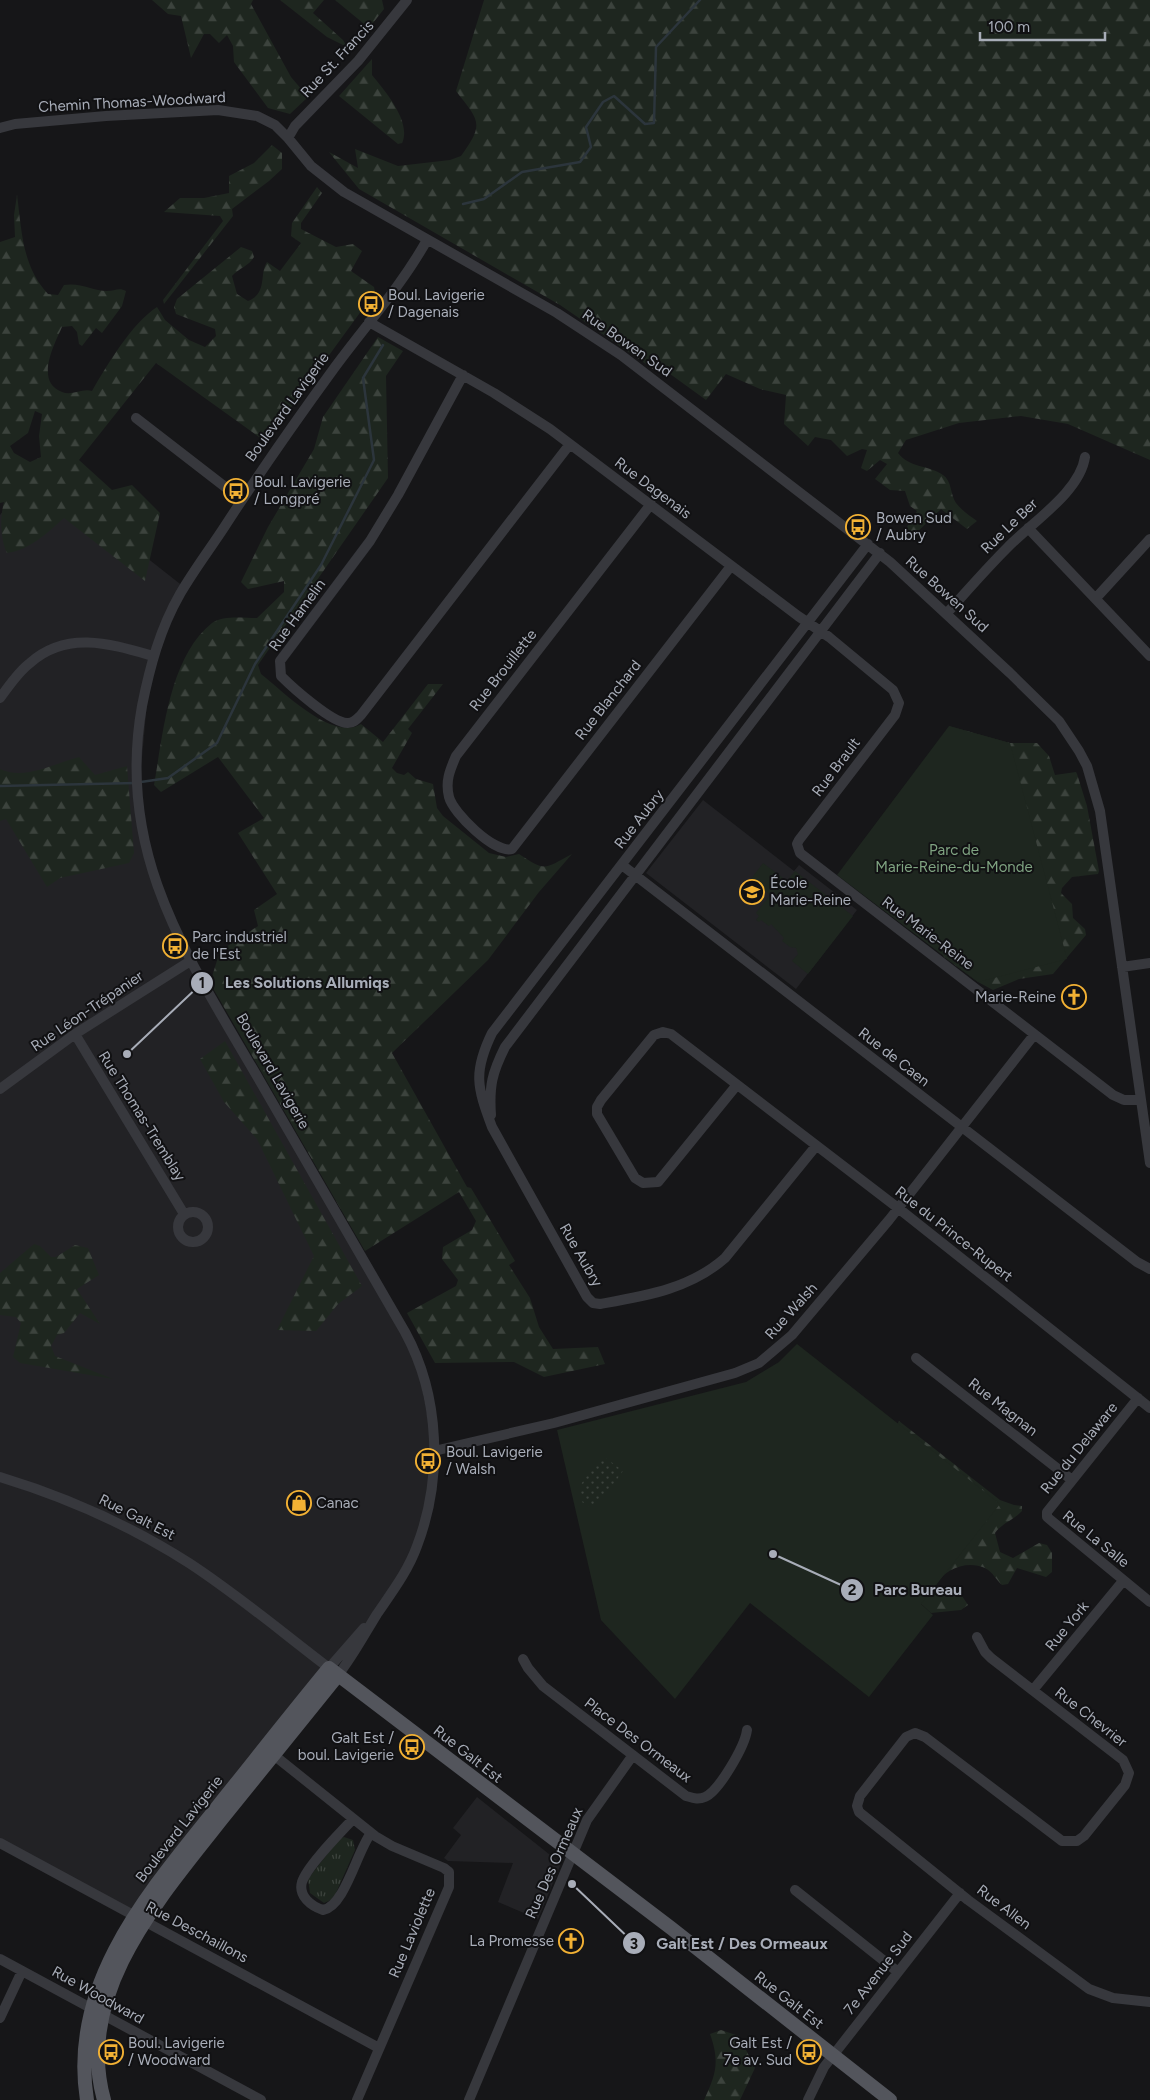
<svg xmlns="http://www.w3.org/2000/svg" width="1150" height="2100" font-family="Figtree,sans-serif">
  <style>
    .built { fill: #222225 }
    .grass { fill: url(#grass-tufts) }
    .forest { fill: url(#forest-firs); fill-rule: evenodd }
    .park { fill: #1e261f }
    .garden { fill: url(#garden-dots) }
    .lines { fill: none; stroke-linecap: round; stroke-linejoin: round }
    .stream { stroke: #2c353c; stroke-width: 2.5 }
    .minor { stroke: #37383d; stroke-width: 10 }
    .major { stroke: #53555c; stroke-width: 14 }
    .labels { text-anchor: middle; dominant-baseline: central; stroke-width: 4; stroke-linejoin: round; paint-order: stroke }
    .street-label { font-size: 15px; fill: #a8adb8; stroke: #111113 }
    .poi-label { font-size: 15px; fill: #a8adb8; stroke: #111113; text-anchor: start }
    .park-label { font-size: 15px; fill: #7fa381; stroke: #111113 }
    .leader { fill: none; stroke: #a8adb8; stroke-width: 2 }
    .callout-dot { fill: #a8adb8; stroke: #111113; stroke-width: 2 }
    .mark-label { font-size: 15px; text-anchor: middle; font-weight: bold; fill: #111 }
    .callout-label { font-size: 16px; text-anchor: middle; font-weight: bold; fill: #a8adb8; stroke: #111113; stroke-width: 4; stroke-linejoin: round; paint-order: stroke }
  </style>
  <defs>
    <pattern id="grass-tufts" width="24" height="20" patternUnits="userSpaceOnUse" patternTransform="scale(1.25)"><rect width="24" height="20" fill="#1e261f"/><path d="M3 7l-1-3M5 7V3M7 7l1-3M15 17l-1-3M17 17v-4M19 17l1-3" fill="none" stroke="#3c433d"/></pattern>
    <pattern id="forest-firs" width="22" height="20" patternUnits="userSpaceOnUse" patternTransform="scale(1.25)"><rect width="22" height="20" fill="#1e261f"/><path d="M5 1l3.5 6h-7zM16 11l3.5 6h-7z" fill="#3c433d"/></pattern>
    <pattern id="garden-dots" width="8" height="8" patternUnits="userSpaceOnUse" patternTransform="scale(1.25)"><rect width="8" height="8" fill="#1e261f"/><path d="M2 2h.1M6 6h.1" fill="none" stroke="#3c433d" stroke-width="1.8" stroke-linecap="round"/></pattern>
  </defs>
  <rect width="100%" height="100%" fill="#161618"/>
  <path class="built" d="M34 469 184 587 150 669 138 802 164 906 415 1351 434 1451 418 1545 346 1655 140 1917 0 1842V515Z
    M703 800 794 871 799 865 857 910 796 989 646 873Z
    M477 1797 559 1862 560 1866 538 1919 498 1902 513 1863 448 1861 444 1858 461 1835 453 1828Z"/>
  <path class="grass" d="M344 1837 353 1840 355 1850 335 1895 331 1900 324 1903 310 1893 308 1879 339 1839Z"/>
  <path class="forest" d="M152 0H253L251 4 291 77 308 97 290 114 268 108 234 62 233 46 227 35 219 43 210 34H204L191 58 181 16 168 14Z
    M280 0H324L313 13 343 40 347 47 327 37Z
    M335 0H382L384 9 369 28Z
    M484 0H1150V460L1068 424 1021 416 959 423 906 440 898 453C909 468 929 465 943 475 952 481 950 494 956 503 961 510 970 516 977 521L967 529 941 509 911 538 905 536 907 527 917 511 910 506 905 491 890 490 875 479 887 464 880 460 867 471 861 468 867 450 862 449 847 456 831 440 815 437 808 446 784 424 786 395 760 389 726 374 706 400 666 371 659 373 560 305 359 189 329 152 358 168 355 149 398 166 450 160 461 156C485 123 479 121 456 91Z
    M372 59V75C385 91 412 122 402 143L398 144 339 96Z
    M272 145 282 153V169L269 181 232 209 233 216 164 304 163 300 223 221 220 216 164 212 180 198H204L229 193V176L254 163Z
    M317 187 322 193 301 223V229L336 247 353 244 362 251 351 271 374 287 375 292 266 442 156 363 79 460 112 490 132 485 160 513 145 581 64 518C47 533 30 550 7 553 0 539 0 516 4 502L0 503V242L15 237 14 215 17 195C22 232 22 266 48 294L58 295 64 285C80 282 93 291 107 291 115 291 119 287 126 291L122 306 102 333 96 328 82 346 79 344 77 332 72 326 62 327C55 343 34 382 62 392 72 396 82 388 92 391 107 365 132 323 157 307L165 320 189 340 205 347 216 336 215 329 176 314 174 307 177 299 241 247 252 251 254 257C249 266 239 268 232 276L237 294 248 301C268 293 259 274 267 262L280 271 301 243 291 236 292 223ZM35 411 42 414 39 436 41 457 30 462 14 453 10 446 28 433Z
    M378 337 403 351 386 376 388 478 258 665 261 674C283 691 332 742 361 724L383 742 428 684H443L408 729 412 733 392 768 397 773 404 775 408 772 416 779 433 784 437 808 443 816 489 853 506 857 519 854C546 872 544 869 572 854L539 892 488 960 392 1053 467 1187 471 1188 515 1261 509 1265 530 1298 539 1327 553 1349 598 1347 605 1364 544 1377 514 1362 435 1363 407 1313 456 1286 458 1280 442 1259 443 1247 472 1230 476 1221 459 1192 365 1251 210 983 220 951 258 926 254 910 277 894 238 833 264 818 218 757 161 792 154 785C163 735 169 657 212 623 223 615 244 618 257 618L284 592V581L248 589 241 582 268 527 314 449 323 417Z
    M949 726 1010 743H1037L1049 756 1055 775 1076 772 1077 774 1087 806 1099 871 1098 874 1072 877 1062 888 1061 893 1072 904 1073 918 1085 929 1086 935 1053 974 1019 979 993 990 978 982 944 957 942 952Z
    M79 757 95 775 127 766 134 853 129 863 60 878 47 887 6 819 0 821V769C24 781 55 763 79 757Z
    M225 1041 362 1286 338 1304 316 1331 277 1330 314 1256 257 1139 224 1102 200 1059Z
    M34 1244 40 1246 51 1257H56L75 1245 88 1248 99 1275 77 1289 100 1324 80 1313 64 1333 57 1335 51 1346 55 1356 113 1379 20 1363 13 1357 21 1323 16 1317 0 1315V1273Z
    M899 1421 1000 1500 1014 1505 1022 1506V1511C1014 1520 1002 1523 995 1533L1000 1552 1013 1558 1039 1543 1047 1545 1052 1553V1572L1046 1577 1017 1568 1008 1584 1002 1585C996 1580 993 1572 985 1568 967 1560 944 1569 936 1585L938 1591 943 1596 960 1593 968 1605 961 1610 931 1613 920 1603 877 1461Z
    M721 2030 739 2036 755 2068 740 2100H704C716 2074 720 2062 710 2034Z"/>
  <path class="park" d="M949 726 1010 743 1067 959 978 982 837 875Z
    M763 863 787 881 795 871 853 916 808 974 792 961 798 954 796 948 790 947 782 941 784 938 771 924 769 926 761 920 759 922 756 920 759 916 756 913 770 895 757 885 752 892 745 887Z
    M797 1344 1000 1504 921 1604 933 1615 869 1697 750 1603 675 1699 601 1620 557 1430 746 1382 779 1362Z"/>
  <path class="garden" d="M602 1455 623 1471 598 1505 590 1507 582 1502 579 1487Z"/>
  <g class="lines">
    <path class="stream" d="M463 204 484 199 522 172 580 162 591 147 586 127 603 102 614 96 645 124 654 123 656 47 700 0
      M141 782 168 778 217 743 255 664 321 565 374 460 363 378 383 345
      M0 786 136 783"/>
    <path class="minor" d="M0 128 15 124 106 116 218 110 257 116 275 125 288 138 311 166 344 192 557 313 621 355 890 562 1010 673 1059 721 1079 751 1087 766 1100 811 1150 1163
      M288 138 295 126 358 61 407 0
      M369 322 494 393 550 429 798 616 829 637 893 690 899 703 895 715 799 840 797 844 800 853 1113 1095 1124 1100H1141
      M463 375 398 495 370 541 280 661 281 676C292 687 333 724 348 723 354 723 357 719 361 715L570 444
      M136 418 242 500
      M651 504 456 756C450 770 445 781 449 797 453 813 495 854 512 849L731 566
      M1028 528 1150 656
      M1096 598 1150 539
      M947 613C967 591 986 569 1007 548 1031 523 1080 492 1085 457
      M0 698C9 686 18 672 30 663 67 630 111 644 153 656
      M622 865 1137 1262 1150 1269
      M1122 967 1150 963
      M75 1034 184 1214
      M736 1086 658 1182 643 1183 635 1178 597 1114V1107L601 1100 654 1035 663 1032 671 1034 898 1208 1150 1408
      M0 1089 75 1034 192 960
      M491 1115C489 1086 492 1073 505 1047L880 553
      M816 1146 725 1258C690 1289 645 1296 600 1304L593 1303 587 1297 492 1127C477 1087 473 1072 492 1033L868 544
      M178 1227a15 15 0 1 1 30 0a15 15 0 1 1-30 0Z
      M916 1358 1072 1480
      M1138 1398 1047 1512V1517L1150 1602
      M434 1451 554 1423 735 1373 759 1363 792 1335 889 1220 1034 1035
      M0 1477C66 1497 131 1526 189 1563 238 1595 283 1633 329 1668L364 1628
      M977 1637 985 1652 991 1658 1123 1760 1129 1773 1125 1785 1084 1836 1077 1841H1062L925 1737 915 1733 906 1737 860 1796 857 1806 859 1812 968 1900 1089 1989 1113 1998 1150 2002
      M523 1659 528 1668 543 1686 686 1796C693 1798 698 1800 705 1797 719 1791 745 1746 747 1730
      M338 1675C353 1656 364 1635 377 1614 392 1592 408 1571 417 1546 443 1478 440 1396 405 1332 357 1249 309 1166 261 1083 190 960 115 856 142 706 150 666 160 629 180 594 194 570 210 549 225 526 260 472 297 419 335 367 366 325 402 285 427 240
      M1033 1690 1123 1581
      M270 1752 375 1836 392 1846 444 1868 449 1872V1887L357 2100
      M353 1819C340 1833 307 1866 302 1882 298 1896 311 1906 323 1910 345 1906 357 1851 371 1833
      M0 1843 379 2048
      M795 1890 898 1972
      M0 1959 261 2100
      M0 2018 22 1971
      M469 2100 587 1820 633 1755
      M808 2100 824 2067 960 1893"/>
    <path class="major" d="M87 2100C68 1983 150 1891 218 1806 255 1760 291 1714 329 1668L671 1928 890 2100
      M104 2100C74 1993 160 1898 221 1820 260 1771 299 1724 338 1675"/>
  </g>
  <defs>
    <symbol id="bus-ring" viewBox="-11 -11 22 22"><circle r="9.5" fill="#111113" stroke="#f2b134" stroke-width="1.5"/><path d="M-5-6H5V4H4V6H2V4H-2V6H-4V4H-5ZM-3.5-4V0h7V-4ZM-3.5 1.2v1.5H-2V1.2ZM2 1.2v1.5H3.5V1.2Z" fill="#f2b134"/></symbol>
    <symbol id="school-ring" viewBox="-11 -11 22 22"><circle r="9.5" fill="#111113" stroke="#f2b134" stroke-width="1.5"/><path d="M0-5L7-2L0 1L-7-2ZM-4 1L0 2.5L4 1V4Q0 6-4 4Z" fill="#f2b134"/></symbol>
    <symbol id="church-ring" viewBox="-11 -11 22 22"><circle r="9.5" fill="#111113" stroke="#f2b134" stroke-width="1.5"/><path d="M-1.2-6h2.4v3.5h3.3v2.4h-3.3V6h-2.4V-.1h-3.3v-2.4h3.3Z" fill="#f2b134"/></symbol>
    <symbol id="shop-ring" viewBox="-11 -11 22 22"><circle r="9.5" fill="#111113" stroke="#f2b134" stroke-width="1.5"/><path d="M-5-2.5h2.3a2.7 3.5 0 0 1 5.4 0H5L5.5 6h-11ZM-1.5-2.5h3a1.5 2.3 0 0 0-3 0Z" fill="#f2b134"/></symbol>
  </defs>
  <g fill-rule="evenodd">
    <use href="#bus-ring" x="357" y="290" width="28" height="28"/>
    <use href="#bus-ring" x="222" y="477" width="28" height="28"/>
    <use href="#bus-ring" x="844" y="513" width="28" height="28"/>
    <use href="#school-ring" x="738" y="878" width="28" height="28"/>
    <use href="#bus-ring" x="161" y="932" width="28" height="28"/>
    <use href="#church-ring" x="1060" y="983" width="28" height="28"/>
    <use href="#bus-ring" x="414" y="1447" width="28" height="28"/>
    <use href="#shop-ring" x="285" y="1489" width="28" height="28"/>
    <use href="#bus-ring" x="398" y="1733" width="28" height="28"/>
    <use href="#church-ring" x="557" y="1927" width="28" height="28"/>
    <use href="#bus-ring" x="97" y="2038" width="28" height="28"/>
    <use href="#bus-ring" x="795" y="2038" width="28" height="28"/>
  </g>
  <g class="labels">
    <g class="street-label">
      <text transform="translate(337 59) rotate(-47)">Rue St. Francis</text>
      <text transform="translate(132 102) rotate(-3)">Chemin Thomas-Woodward</text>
      <text transform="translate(627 343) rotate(35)">Rue Bowen Sud</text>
      <text transform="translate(287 407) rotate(-54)">Boulevard Lavigerie</text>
      <text transform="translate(653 488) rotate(37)">Rue Dagenais</text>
      <text transform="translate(1009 526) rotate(-44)">Rue Le Ber</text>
      <text transform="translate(947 594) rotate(42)">Rue Bowen Sud</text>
      <text transform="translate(297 615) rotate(-54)">Rue Hamelin</text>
      <text transform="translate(503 670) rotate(-52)">Rue Brouillette</text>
      <text transform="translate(608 700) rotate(-52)">Rue Blanchard</text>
      <text transform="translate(836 767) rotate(-53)">Rue Brault</text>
      <text transform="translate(639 819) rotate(-52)">Rue Aubry</text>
      <text transform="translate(928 933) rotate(37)">Rue Marie-Reine</text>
      <text transform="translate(87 1011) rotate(-34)">Rue Léon-Trépanier</text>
      <text transform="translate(894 1057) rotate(38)">Rue de Caen</text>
      <text transform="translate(273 1071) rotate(60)">Boulevard Lavigerie</text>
      <text transform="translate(142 1116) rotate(58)">Rue Thomas-Tremblay</text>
      <text transform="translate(954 1234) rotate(38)">Rue du Prince-Rupert</text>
      <text transform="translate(581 1255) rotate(60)">Rue Aubry</text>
      <text transform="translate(791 1311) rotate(-48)">Rue Walsh</text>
      <text transform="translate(1003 1407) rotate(38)">Rue Magnan</text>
      <text transform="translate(1079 1448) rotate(-51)">Rue du Delaware</text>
      <text transform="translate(137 1517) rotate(27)">Rue Galt Est</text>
      <text transform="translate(1096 1539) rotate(39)">Rue La Salle</text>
      <text transform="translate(1067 1626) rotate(-51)">Rue York</text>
      <text transform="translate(1091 1717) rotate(38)">Rue Chevrier</text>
      <text transform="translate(638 1740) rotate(37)">Place Des Ormeaux</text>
      <text transform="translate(468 1754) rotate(38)">Rue Galt Est</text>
      <text transform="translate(179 1829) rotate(-52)">Boulevard Lavigerie</text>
      <text transform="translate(554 1863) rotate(-66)">Rue Des Ormeaux</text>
      <text transform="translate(1004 1907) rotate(37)">Rue Allen</text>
      <text transform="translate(197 1932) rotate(28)">Rue Deschaillons</text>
      <text transform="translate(412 1933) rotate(-67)">Rue Laviolette</text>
      <text transform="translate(878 1973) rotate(-52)">7e Avenue Sud</text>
      <text transform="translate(98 1995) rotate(29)">Rue Woodward</text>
      <text transform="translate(789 2000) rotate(38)">Rue Galt Est</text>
    </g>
    <g class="poi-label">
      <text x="388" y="295">Boul. Lavigerie<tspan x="388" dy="17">/ Dagenais</tspan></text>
      <text x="254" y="482">Boul. Lavigerie<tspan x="254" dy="17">/ Longpré</tspan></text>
      <text x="876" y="518">Bowen Sud<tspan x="876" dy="17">/ Aubry</tspan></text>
      <text x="770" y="883">École<tspan x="770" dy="17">Marie-Reine</tspan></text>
      <text x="192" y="937">Parc industriel<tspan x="192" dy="17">de l'Est</tspan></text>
      <text x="1056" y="997" text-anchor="end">Marie-Reine</text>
      <text x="446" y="1452">Boul. Lavigerie<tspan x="446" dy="17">/ Walsh</tspan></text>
      <text x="316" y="1503">Canac</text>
      <text x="394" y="1738" text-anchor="end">Galt Est /<tspan x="394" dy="17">boul. Lavigerie</tspan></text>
      <text x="554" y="1941" text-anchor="end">La Promesse</text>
      <text x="128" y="2043">Boul. Lavigerie<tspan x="128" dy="17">/ Woodward</tspan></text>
      <text x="792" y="2043" text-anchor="end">Galt Est /<tspan x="792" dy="17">7e av. Sud</tspan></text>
    </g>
    <g class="park-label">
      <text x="954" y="850">Parc de<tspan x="954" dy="17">Marie-Reine-du-Monde</tspan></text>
    </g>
  </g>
  <path class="leader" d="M127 1054L202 983M773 1554L852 1590M572 1884L634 1943"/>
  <g class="callout-dot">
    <circle cx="127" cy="1054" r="5"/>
    <circle cx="773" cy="1554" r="5"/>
    <circle cx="572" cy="1884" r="5"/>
    <circle cx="202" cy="983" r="12"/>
    <circle cx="852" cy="1590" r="12"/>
    <circle cx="634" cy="1943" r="12"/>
  </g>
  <g class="mark-label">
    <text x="202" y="988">1</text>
    <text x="852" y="1595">2</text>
    <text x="634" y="1949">3</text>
  </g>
  <g class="callout-label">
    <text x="307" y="988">Les Solutions Allumiqs</text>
    <text x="918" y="1595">Parc Bureau</text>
    <text x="742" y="1949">Galt Est / Des Ormeaux</text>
  </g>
  <path d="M980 32v8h125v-8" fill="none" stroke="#a8adb8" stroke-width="2.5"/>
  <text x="988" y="32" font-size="15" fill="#a8adb8" stroke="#111113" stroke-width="4" paint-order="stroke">100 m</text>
</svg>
